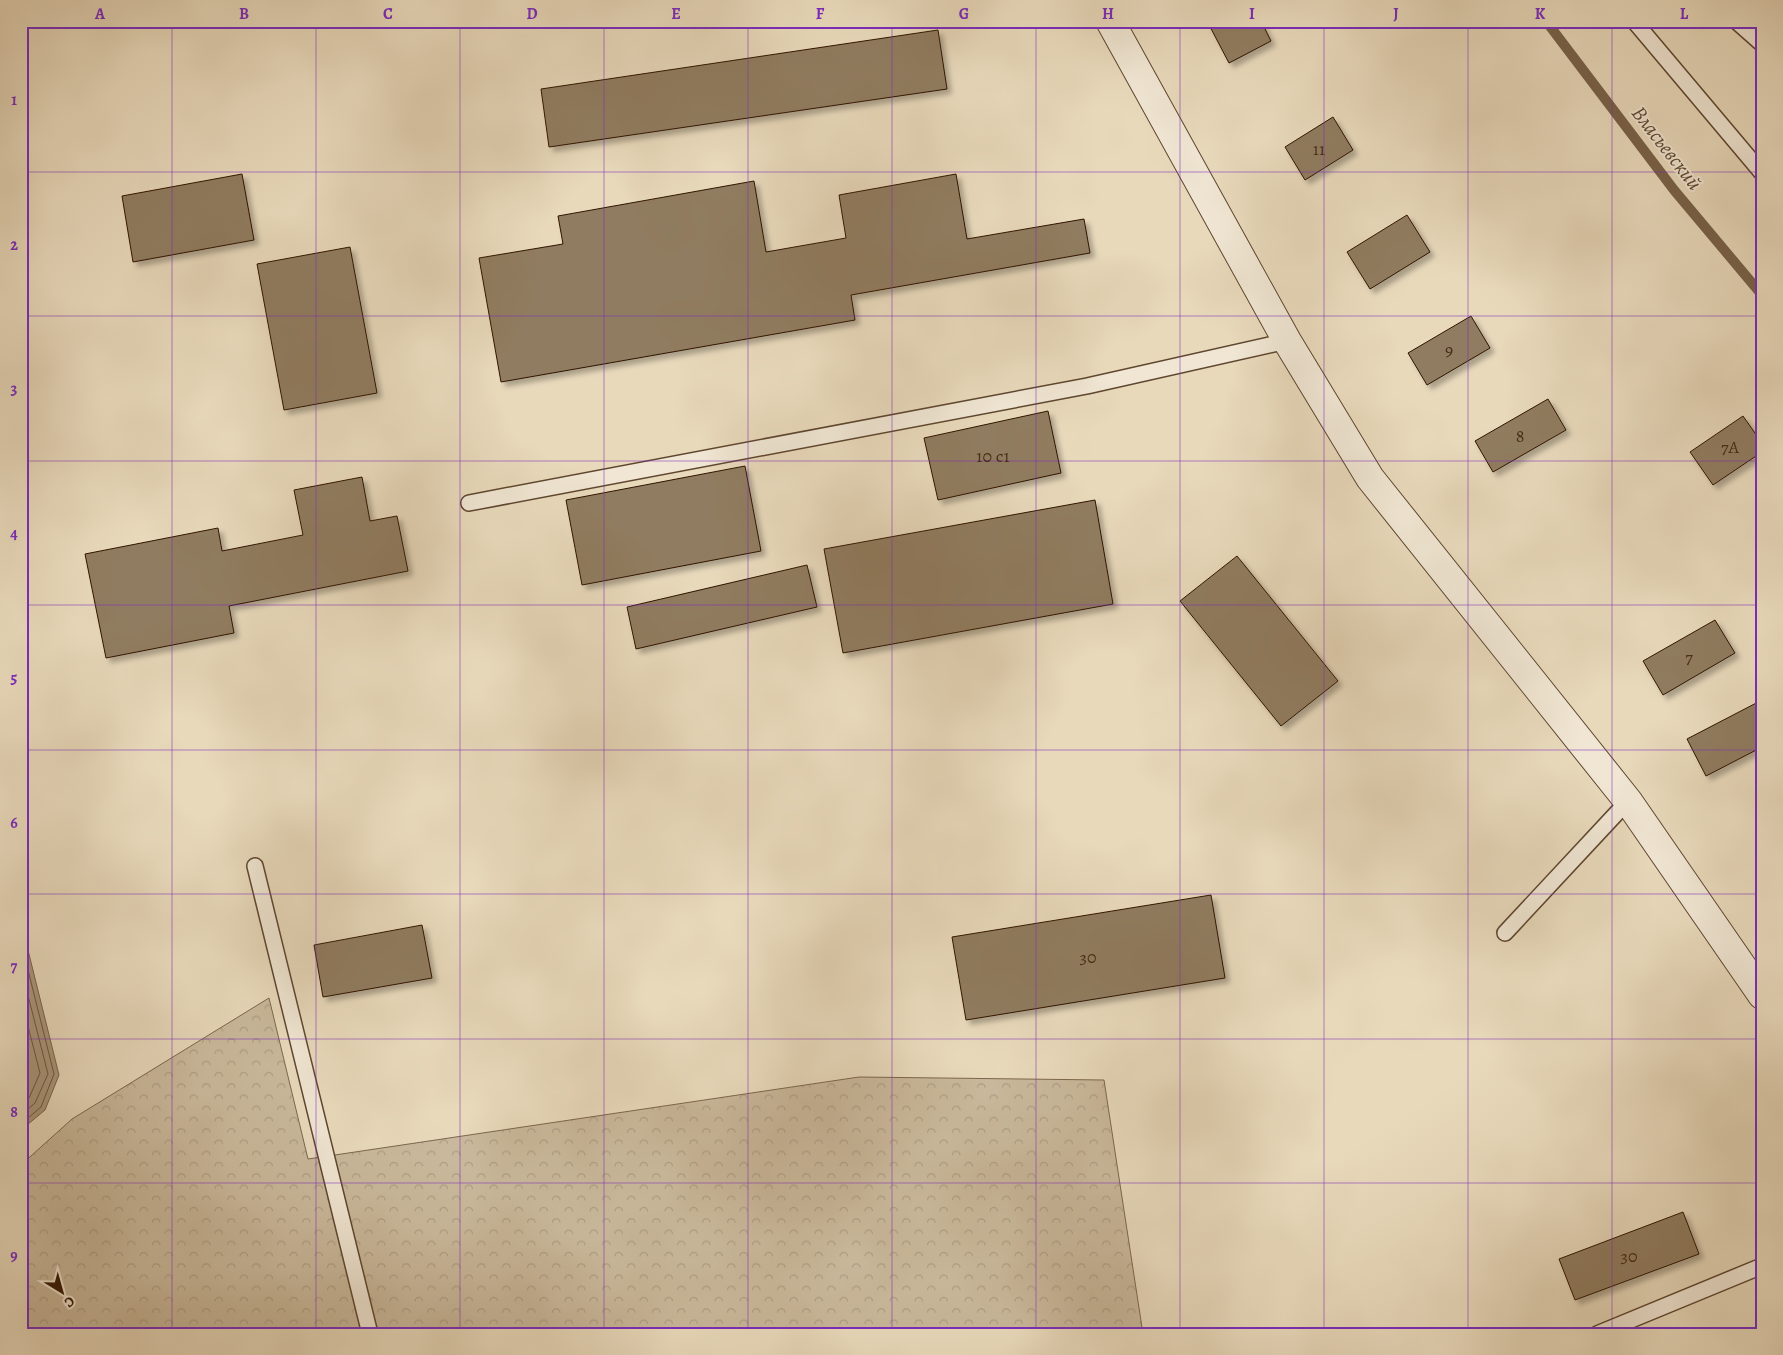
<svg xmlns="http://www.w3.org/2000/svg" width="1783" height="1355" font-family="Alegreya,serif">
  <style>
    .forest { fill: url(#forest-crowns); stroke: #7c664e }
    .water { fill: #a9967b; stroke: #79624a }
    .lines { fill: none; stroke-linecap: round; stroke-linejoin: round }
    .shore { stroke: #6c563e; stroke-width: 1 }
    .stream { stroke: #79624a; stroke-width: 10 }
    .building { fill: #907b61; stroke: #301500; filter: url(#shadow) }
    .lane-casing { stroke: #5e462f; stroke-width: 18 }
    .street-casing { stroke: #5e462f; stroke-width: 30 }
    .lane { stroke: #f0e6d3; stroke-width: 15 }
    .street { stroke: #f0e6d3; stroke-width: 28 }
    .grid { fill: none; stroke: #7b2cbf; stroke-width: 1; stroke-opacity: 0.55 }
    .labels { text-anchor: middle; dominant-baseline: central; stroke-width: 4; stroke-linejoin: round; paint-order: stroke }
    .number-label { font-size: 18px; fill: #482e18 }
    .water-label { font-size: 21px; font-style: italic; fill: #604931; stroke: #f0e6d3 }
    .neatline { fill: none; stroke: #7b2cbf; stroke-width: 2 }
    .grid-label { font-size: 16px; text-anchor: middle; font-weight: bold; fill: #7b2cbf }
  </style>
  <defs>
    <pattern id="forest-crowns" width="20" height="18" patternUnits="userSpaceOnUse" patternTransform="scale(1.25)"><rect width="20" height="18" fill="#c9b89b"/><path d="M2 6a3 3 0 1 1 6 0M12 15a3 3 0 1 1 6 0" fill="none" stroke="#ad9d84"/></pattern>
    <filter id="shadow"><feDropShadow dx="4.5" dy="4.5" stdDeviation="2.5" flood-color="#0004"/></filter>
  </defs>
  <rect width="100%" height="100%" fill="#e8d9bb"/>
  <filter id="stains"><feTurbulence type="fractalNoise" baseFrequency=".004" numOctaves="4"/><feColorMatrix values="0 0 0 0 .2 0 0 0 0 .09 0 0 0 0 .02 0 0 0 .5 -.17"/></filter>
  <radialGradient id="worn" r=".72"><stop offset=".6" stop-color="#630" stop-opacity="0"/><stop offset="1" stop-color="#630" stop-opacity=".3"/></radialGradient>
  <path class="forest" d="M269 998 308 1159 859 1077 1104 1080 1143 1334H21V1165L72 1119Z"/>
  <path class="water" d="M21 922 59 1075 45 1110 21 1130Z"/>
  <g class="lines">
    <path class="shore" d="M21 942 54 1074 41 1107 21 1124
      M21 968 48 1074 35 1103 21 1115
      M21 999 40 1073 29 1098 21 1105"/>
    <path class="stream" d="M1546 21 1674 190 1762 295"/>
  </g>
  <path class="building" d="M1207 21H1261L1271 41 1229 63Z
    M938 30 947 89 549 147 541 89Z
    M1333 117 1353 150 1305 180 1285 147Z
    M242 174 254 240 133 262 122 196Z
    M956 174 967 239 1084 219 1090 253 851 295 855 320 501 382 479 258 563 244 558 216 754 181 766 252 846 238 839 195Z
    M1407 215 1430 252 1370 289 1347 252Z
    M350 247 377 393 284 410 257 264Z
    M1471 316 1490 348 1427 385 1408 353Z
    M1548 399 1566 430 1493 472 1475 441Z
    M1048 411 1061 473 938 500 924 438Z
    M1743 416 1762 443V452L1713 485 1690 452Z
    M745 466 761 551 582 585 566 500Z
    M362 477 370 521 397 516 408 571 229 606 234 633 106 658 85 554 218 528 222 551 303 535 294 490Z
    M1095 500 1113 604 843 653 824 549Z
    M1237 556 1338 681 1281 726 1180 601Z
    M807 565 817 607 636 649 627 607Z
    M1715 620 1735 653 1663 695 1643 661Z
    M1762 700V747L1706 776 1687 739Z
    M1762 802V815L1756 804Z
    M1211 895 1225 978 966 1020 952 937Z
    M422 925 432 978 323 997 314 945Z
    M1683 1212 1699 1254 1575 1300 1559 1259Z"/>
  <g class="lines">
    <defs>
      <path id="lane" d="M1634 21 1762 173
        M1736 21 1762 44
        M469 503 1087 386 1287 341
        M255 866 370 1334
        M1505 933 1628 801
        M1597 1334 1762 1266"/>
      <path id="street" d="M1110 21 1287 341 1370 478 1628 801 1762 995"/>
    </defs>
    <use href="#lane" class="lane-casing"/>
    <use href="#street" class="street-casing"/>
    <use href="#lane" class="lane"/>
    <use href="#street" class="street"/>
  </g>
  <path class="grid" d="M172 21V1334M316 21V1334M460 21V1334M604 21V1334M748 21V1334M892 21V1334M1036 21V1334M1180 21V1334M1324 21V1334M1468 21V1334M1612 21V1334M21 172H1762M21 316H1762M21 461H1762M21 605H1762M21 750H1762M21 894H1762M21 1039H1762M21 1183H1762"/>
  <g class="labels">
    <g class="number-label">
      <text x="1319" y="149">11</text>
      <text x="1449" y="350">9</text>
      <text x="1520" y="436">8</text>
      <text x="1730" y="447">7А</text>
      <text x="993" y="456">10 с1</text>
      <text x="1689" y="657">7</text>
      <text x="1088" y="957">30</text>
      <text x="1629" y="1256">30</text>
    </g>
    <g class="water-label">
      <text transform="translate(1667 148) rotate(52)">Власьевский</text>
    </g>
  </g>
  <rect width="1783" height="1355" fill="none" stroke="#e8d9bb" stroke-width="55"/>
  <g transform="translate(62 1292) rotate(143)" stroke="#f0e6d3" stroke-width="4" paint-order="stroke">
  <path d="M0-4L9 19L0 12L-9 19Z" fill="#301500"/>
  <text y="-8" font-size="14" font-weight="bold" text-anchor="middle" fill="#301500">С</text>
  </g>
  <rect x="28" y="28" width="1728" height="1300" class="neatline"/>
  <g class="grid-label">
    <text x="100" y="19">A</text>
    <text x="244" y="19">B</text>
    <text x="388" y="19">C</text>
    <text x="532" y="19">D</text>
    <text x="676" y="19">E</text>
    <text x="820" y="19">F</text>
    <text x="964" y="19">G</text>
    <text x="1108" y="19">H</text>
    <text x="1252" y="19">I</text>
    <text x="1396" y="19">J</text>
    <text x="1540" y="19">K</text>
    <text x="1684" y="19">L</text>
    <text x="14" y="105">1</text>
    <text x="14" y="250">2</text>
    <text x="14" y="394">3</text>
    <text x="14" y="539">4</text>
    <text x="14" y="683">5</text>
    <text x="14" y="828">6</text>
    <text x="14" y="972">7</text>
    <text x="14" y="1117">8</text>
    <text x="14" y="1261">9</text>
  </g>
  <rect width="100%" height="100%" filter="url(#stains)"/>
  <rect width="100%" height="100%" fill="url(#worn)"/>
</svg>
